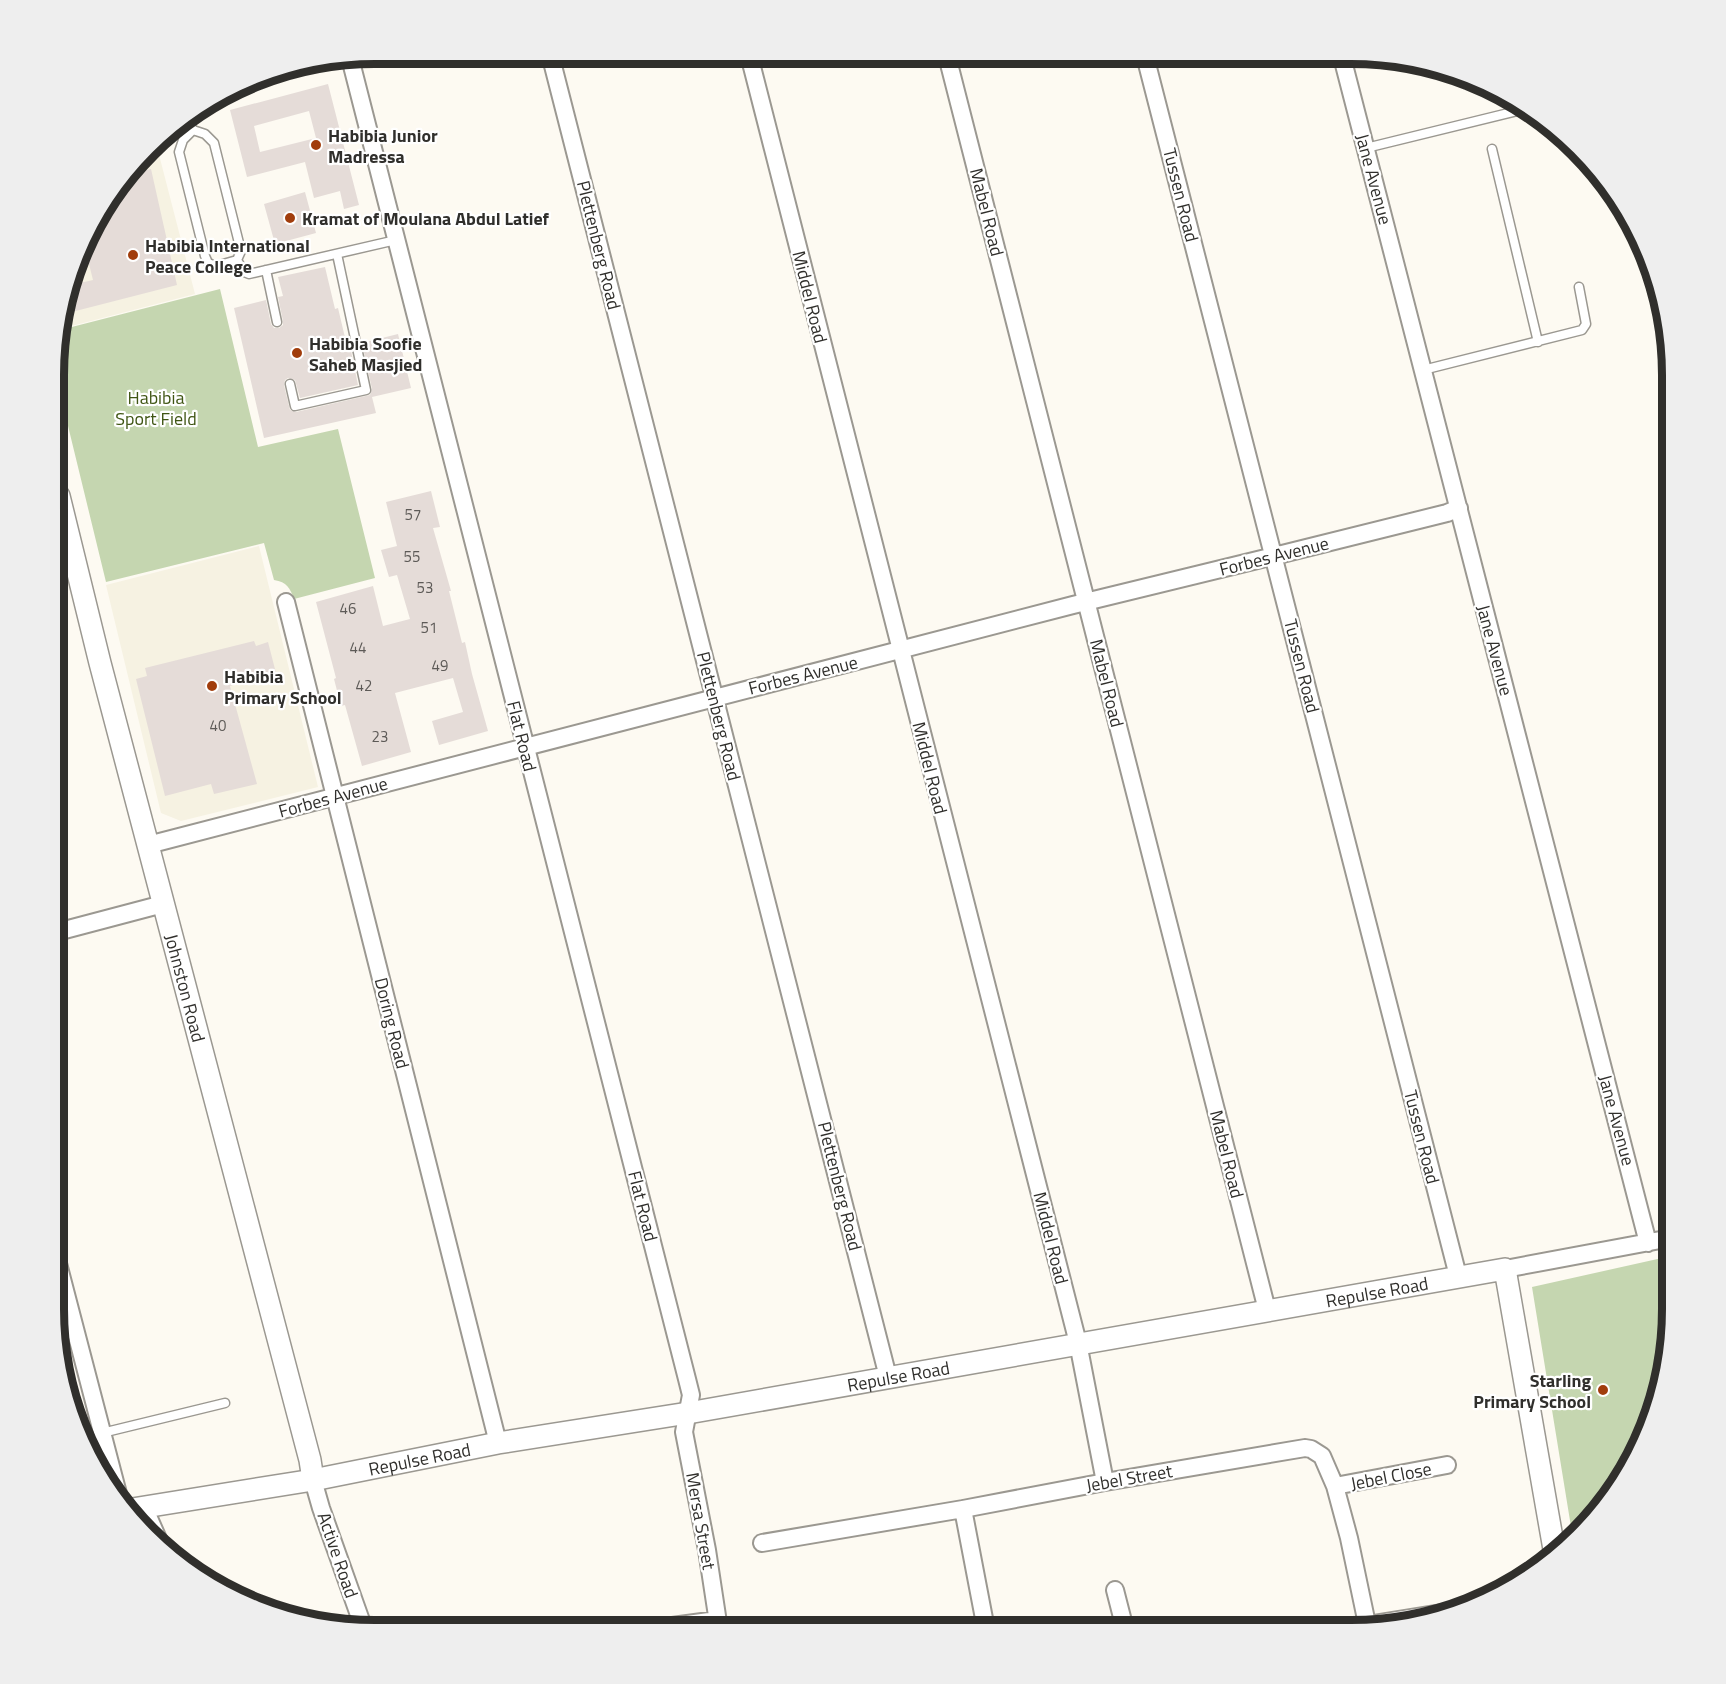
<svg xmlns="http://www.w3.org/2000/svg" width="1726" height="1684" font-family="'Titillium Web',sans-serif">
  <style>
    .built { fill: #f6f2e2 }
    .green { fill: #c5d6b0 }
    .building { fill: #e5dcd8; fill-rule: evenodd }
    .lines { fill: none; stroke-linecap: round; stroke-linejoin: round }
    .service-casing { stroke: #9b9891; stroke-width: 11 }
    .minor-casing { stroke: #9b9891; stroke-width: 20 }
    .tertiary-casing { stroke: #9b9891; stroke-width: 24 }
    .service { stroke: #fff; stroke-width: 8 }
    .minor { stroke: #fff; stroke-width: 16 }
    .tertiary { stroke: #fff; stroke-width: 21 }
    .poi-dot { fill: #a13d0c; stroke: #fff; stroke-width: 2 }
    .labels { text-anchor: middle; dominant-baseline: central; stroke-width: 4.5; stroke-linejoin: round; paint-order: stroke }
    .number-label { font-size: 15px; fill: #5d5a57 }
    .poi-label { font-size: 18px; font-weight: bold; fill: #302f2c; stroke: #fff; text-anchor: start }
    .street-label { font-size: 18px; fill: #302f2c; stroke: #fff }
    .park-label { font-size: 18px; fill: #3f5513; stroke: #fff }
    .rim { fill: none; stroke: #302f2c; stroke-width: 8 }
  </style>
  <rect width="100%" height="100%" fill="#fdfaf2"/>
  <path class="built" d="M156 143 195 294 60 329V313L97 215Z
    M259 546 318 787 181 821 161 813 106 585Z"/>
  <path class="green" d="M220 289 258 447 338 429 375 578 294 599C290 588 287 582 274 580L264 543 106 582 60 393V330Z
    M1671 1256V1329L1639 1451 1592 1520 1573 1539 1532 1287Z"/>
  <path class="building" d="M328 84 359 205 344 209 340 191 314 198 305 162 247 177 230 110ZM309 111 316 138 260 152 254 126Z
    M151 169 177 285 60 315 71 285 93 280 85 248 97 215 130 174Z
    M305 192 316 233 275 244 264 204Z
    M325 267 335 309 338 308 347 346H350L358 385 300 398 295 380 288 378 285 380 284 385 290 410 296 412 370 395 372 389 362 343 398 334 411 388 372 397 376 413 264 438 234 308 266 300 271 324 274 328H279L283 325V321L278 297 283 296 278 277Z
    M431 491 440 527 433 528 451 591H449L462 643 465 642 472 674 488 731 439 745 432 721 463 712 453 678 395 693 411 752 362 766 345 705 341 706 334 679 336 678 316 602 373 586 383 626 410 619 397 575 389 577 381 550 397 546 386 502Z
    M254 641 256 646 268 642 276 673 230 686 257 784 214 794 211 784 165 796 136 679 147 676 145 668Z"/>
  <g class="lines">
    <defs>
      <path id="service" d="M188 120 193 130 205 134 214 143 241 251 237 260 244 272 249 274 396 240
        M193 130 183 140 179 152 205 256 208 263 216 266 237 260
        M1366 148 1525 109
        M1492 149 1538 342
        M266 270 277 322
        M1423 370 1582 330 1586 324 1579 287
        M290 384 295 406 366 390 337 254
        M102 1433 225 1403"/>
      <path id="minor" d="M550 54 888 1377
        M749 55 1078 1343 1105 1482
        M947 56 1267 1310
        M1145 56 1458 1276
        M1342 57 1648 1243
        M350 58 687 1379 691 1395 684 1432 707 1550 719 1629
        M286 602 498 1443
        M148 845 1073 605 1274 556 1447 513 1459 508
        M57 932 163 904
        M55 1252 121 1505
        M1505 1269 1671 1238
        M313 1480 321 1508 364 1629
        M1335 1486 1447 1465
        M144 1507 162 1548
        M963 1509 986 1629
        M762 1543 963 1509 1105 1482 1305 1448 1311 1449 1322 1456 1335 1486 1349 1538 1367 1624
        M1115 1590 1125 1629
        M650 1629 717 1620
        M1342 1629 1460 1610"/>
      <g id="tertiary">
        <path id="s1" d="M59 496 100 663 310 1460 313 1480"/>
        <path id="s2" d="M126 1510 313 1480 498 1443 688 1413 1505 1269 1555 1555"/>
      </g>
    </defs>
    <use href="#service" class="service-casing"/>
    <use href="#minor" class="minor-casing"/>
    <use href="#tertiary" class="tertiary-casing"/>
    <use href="#service" class="service"/>
    <use href="#minor" class="minor"/>
    <use href="#tertiary" class="tertiary"/>
  </g>
  <g class="poi-dot">
    <circle cx="316" cy="145" r="6"/>
    <circle cx="290" cy="218" r="6"/>
    <circle cx="133" cy="255" r="6"/>
    <circle cx="297" cy="353" r="6"/>
    <circle cx="212" cy="686" r="6"/>
    <circle cx="1603" cy="1390" r="6"/>
  </g>
  <g class="labels">
    <g class="number-label">
      <text x="413" y="514">57</text>
      <text x="412" y="556">55</text>
      <text x="425" y="587">53</text>
      <text x="348" y="608">46</text>
      <text x="429" y="627">51</text>
      <text x="358" y="647">44</text>
      <text x="440" y="665">49</text>
      <text x="364" y="685">42</text>
      <text x="218" y="725">40</text>
      <text x="380" y="736">23</text>
    </g>
    <g class="poi-label">
      <text x="328" y="135">Habibia Junior<tspan x="328" dy="21">Madressa</tspan></text>
      <text x="302" y="218">Kramat of Moulana Abdul Latief</text>
      <text x="145" y="245">Habibia International<tspan x="145" dy="21">Peace College</tspan></text>
      <text x="309" y="343">Habibia Soofie<tspan x="309" dy="21">Saheb Masjied</tspan></text>
      <text x="224" y="676">Habibia<tspan x="224" dy="21">Primary School</tspan></text>
      <text x="1591" y="1380" text-anchor="end">Starling<tspan x="1591" dy="21">Primary School</tspan></text>
    </g>
    <g class="street-label">
      <text transform="translate(1374 179) rotate(75)">Jane Avenue</text>
      <text transform="translate(1181 195) rotate(76)">Tussen Road</text>
      <text transform="translate(987 212) rotate(76)">Mabel Road</text>
      <text transform="translate(599 245) rotate(76)">Plettenberg Road</text>
      <text transform="translate(810 297) rotate(76)">Middel Road</text>
      <text transform="translate(1274 556) rotate(-14)">Forbes Avenue</text>
      <text transform="translate(1495 650) rotate(75)">Jane Avenue</text>
      <text transform="translate(1302 666) rotate(76)">Tussen Road</text>
      <text transform="translate(803 675) rotate(-14)">Forbes Avenue</text>
      <text transform="translate(1107 683) rotate(76)">Mabel Road</text>
      <text transform="translate(719 716) rotate(76)">Plettenberg Road</text>
      <text transform="translate(522 736) rotate(76)">Flat Road</text>
      <text transform="translate(930 768) rotate(76)">Middel Road</text>
      <text transform="translate(333 797) rotate(-15)">Forbes Avenue</text>
      <text stroke="none"><textPath href="#s1" startOffset="508">Johnston Road</textPath></text>
      <text transform="translate(392 1023) rotate(76)">Doring Road</text>
      <text transform="translate(1617 1120) rotate(75)">Jane Avenue</text>
      <text transform="translate(1422 1137) rotate(76)">Tussen Road</text>
      <text transform="translate(1227 1154) rotate(76)">Mabel Road</text>
      <text transform="translate(840 1186) rotate(76)">Plettenberg Road</text>
      <text transform="translate(643 1206) rotate(76)">Flat Road</text>
      <text transform="translate(1051 1238) rotate(76)">Middel Road</text>
      <text stroke="none"><textPath href="#s2" startOffset="1270">Repulse Road</textPath></text>
      <text stroke="none"><textPath href="#s2" startOffset="784">Repulse Road</textPath></text>
      <text stroke="none"><textPath href="#s2" startOffset="298">Repulse Road</textPath></text>
      <text transform="translate(1391 1476) rotate(-11)">Jebel Close</text>
      <text transform="translate(1129 1478) rotate(-10)">Jebel Street</text>
      <text transform="translate(701 1521) rotate(80)">Mersa Street</text>
      <text transform="translate(338 1555) rotate(71)">Active Road</text>
    </g>
    <g class="park-label">
      <text x="156" y="397">Habibia<tspan x="156" dy="21">Sport Field</tspan></text>
    </g>
  </g>
  <path d="M0 0H1726V1684H0ZM375 64H1351A311 311 0 0 1 1662 375V1309A311 311 0 0 1 1351 1620H375A311 311 0 0 1 64 1309V375A311 311 0 0 1 375 64Z" fill="#eee" fill-rule="evenodd"/>
  <path class="rim" d="M375 64H1351A311 311 0 0 1 1662 375V1309A311 311 0 0 1 1351 1620H375A311 311 0 0 1 64 1309V375A311 311 0 0 1 375 64Z"/>
</svg>
